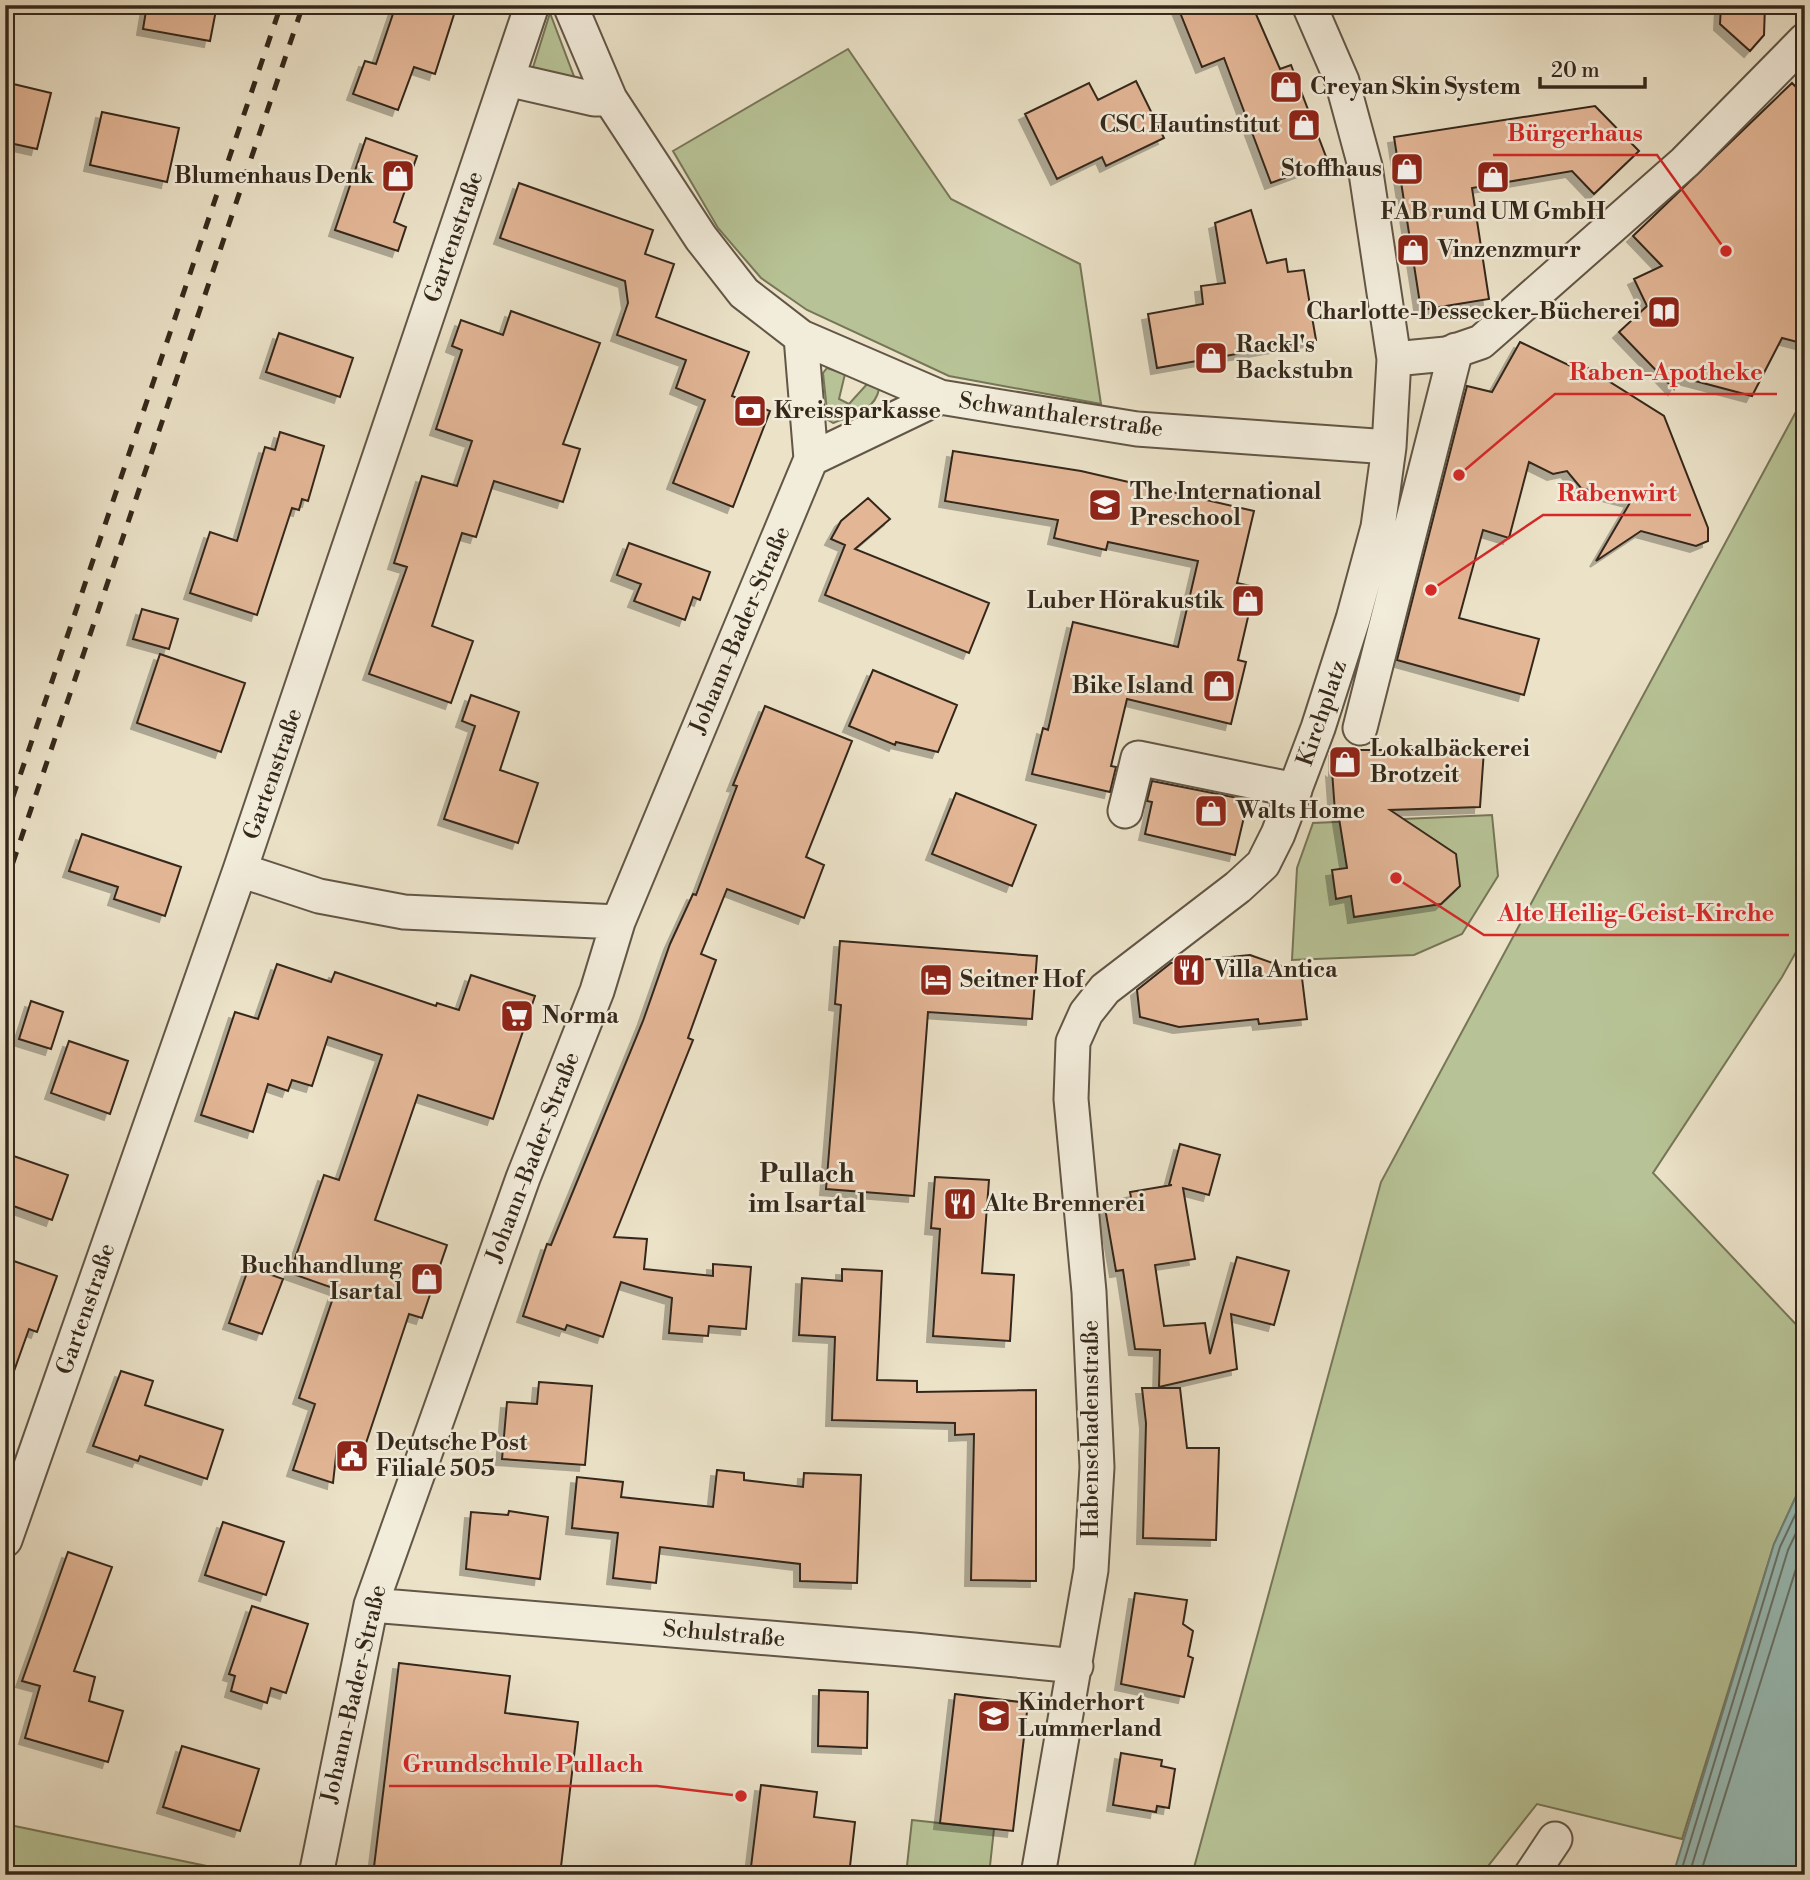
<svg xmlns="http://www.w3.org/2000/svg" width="1810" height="1880" font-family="'Libre Bodoni',serif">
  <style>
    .green { fill: #b7c396; stroke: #767658; stroke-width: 2 }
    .water { fill: #98bdb8; stroke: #708179; stroke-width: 2 }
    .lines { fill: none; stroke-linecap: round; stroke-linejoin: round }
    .shore { stroke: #667269; stroke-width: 2 }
    .building { fill: #e3b696; stroke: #34281a; stroke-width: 2; filter: url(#shadow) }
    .minor-casing { stroke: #625646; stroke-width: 37 }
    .minor { stroke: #f2ecdb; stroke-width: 33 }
    .rail { stroke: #34281a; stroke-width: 5; stroke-dasharray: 12 12; stroke-linecap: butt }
    .labels { text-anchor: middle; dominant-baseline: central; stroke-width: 5; stroke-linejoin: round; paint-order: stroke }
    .poi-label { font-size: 23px; font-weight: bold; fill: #34281a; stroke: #f2ecdb; text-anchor: start }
    .street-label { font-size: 23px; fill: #34281a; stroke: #f2ecdb }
    .quarter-label { font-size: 26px; font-weight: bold; fill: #34281a; stroke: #f2ecdb }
    .leader { fill: none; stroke: #d62828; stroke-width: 2.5 }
    .callout-dot { fill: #d62828; stroke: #f2ecdb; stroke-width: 2.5 }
    .callout-label { font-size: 24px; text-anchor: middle; font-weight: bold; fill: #d62828; stroke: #f2ecdb; stroke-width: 5; stroke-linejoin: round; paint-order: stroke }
  </style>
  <defs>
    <filter id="shadow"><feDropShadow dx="-6" dy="6" stdDeviation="0" flood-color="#0004"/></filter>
  </defs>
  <rect width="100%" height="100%" fill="#ebe2c8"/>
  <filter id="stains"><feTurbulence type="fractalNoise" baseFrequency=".00286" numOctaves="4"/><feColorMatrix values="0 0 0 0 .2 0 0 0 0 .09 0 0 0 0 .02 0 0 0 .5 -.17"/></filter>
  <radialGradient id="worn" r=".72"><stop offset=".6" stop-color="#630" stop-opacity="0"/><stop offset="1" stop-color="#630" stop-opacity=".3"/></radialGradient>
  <path class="green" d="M550 13 578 87 530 77Z
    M848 49 951 199 1080 264 1101 404 949 376 807 310 761 278 718 228 673 151Z
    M827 368 845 374 839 399 849 404 868 383 879 389C875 411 852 415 833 423L828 420 823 373Z
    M1805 395V936L1782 977 1653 1173 1805 1334V1477L1774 1544 1682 1839 1537 1804 1481 1875H1192L1381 1182Z
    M1492 815 1498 876 1462 934 1414 955 1292 960 1297 868 1313 823Z
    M912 1820 994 1829 989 1875H906Z
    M5 1824 250 1875H5Z"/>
  <path class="water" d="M1805 1477V1875H1673L1774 1544Z"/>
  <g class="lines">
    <path class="shore" d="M1680 1875 1780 1547 1805 1494
      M1689 1875 1788 1550 1805 1514
      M1700 1875 1805 1540"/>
  </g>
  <path class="building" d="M147 5H217L210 41 143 29Z
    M396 5H457L435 74 414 67 398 110 353 94 365 61 376 64Z
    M1177 5H1252L1280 69 1291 65 1328 162 1271 183 1224 58 1202 67Z
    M1721 5H1765L1764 35 1750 51 1720 24Z
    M1136 81 1164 138 1106 166 1102 157 1057 179 1025 114 1089 83 1098 100Z
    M5 82 51 93 37 149 5 142Z
    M1792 83 1805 96V344L1782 338 1752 396 1680 377 1674 389 1619 332 1647 306 1634 279 1662 266 1633 236Z
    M1595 106 1639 151 1594 194 1572 171 1472 188 1489 299 1421 310 1394 137Z
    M102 112 179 128 167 182 90 165Z
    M366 138 417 156 394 222 406 227 398 251 335 230Z
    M519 183 653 230 645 254 674 264 656 317 749 352 732 396 770 411 733 507 673 483 705 400 676 388 686 360 617 335 628 303 625 281 500 238Z
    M1251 210 1267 263 1286 259 1288 272 1304 270 1316 340 1157 368 1148 314 1203 304 1201 286 1225 283 1215 223Z
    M511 311 600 343 563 444 580 449 563 502 494 481 476 537 462 533 432 626 473 641 451 703 369 674 407 567 394 563 422 476 457 486 472 441 436 429 462 350 452 346 461 320 503 335Z
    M279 333 353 358 340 397 266 372Z
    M1520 342 1583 372 1586 367 1664 416 1708 528V541L1696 546 1641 531 1596 561 1631 501 1581 488 1567 471 1553 474 1529 462 1509 538 1483 530 1459 618 1539 639 1524 695 1397 660 1467 386 1492 392Z
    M280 432 324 446 308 501 302 499 299 510 292 508 257 615 190 593 210 532 237 541 265 447 275 450Z
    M953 451 1081 471 1254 511 1237 583 1255 587 1238 660 1246 662 1231 724 1127 699 1111 766 1116 767 1110 792 1032 774 1043 728 1048 730 1073 622 1178 647 1198 561 1108 542 1106 550 1054 538 1058 520 945 501Z
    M868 498 890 519 855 549 989 603 969 653 825 595 845 545 831 539 841 521Z
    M629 543 710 572 700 600 693 597 685 620 634 601 641 584 617 575Z
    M142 609 178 619 169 649 133 639Z
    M160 654 245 683 221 752 137 723Z
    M873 670 957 705 938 752 896 742 895 745 849 726Z
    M471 695 519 712 500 770 538 783 518 843 444 819 475 726 462 721Z
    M765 706 852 741 806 857 824 865 804 918 727 889 701 954 716 960 688 1038 693 1040 614 1237 647 1239 644 1269 713 1276V1264L751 1267 746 1329 709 1326 708 1336 669 1333 672 1298 621 1282 603 1337 567 1325 565 1330 523 1316 547 1244 551 1245 643 1021 670 944 693 894 696 895 737 786 733 785Z
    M1335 750H1484L1480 807 1390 810 1456 854 1460 886 1441 904 1354 917 1351 896 1336 899 1332 870 1347 868 1338 812H1335L1332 771 1335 773Z
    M1152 781 1248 800 1235 855 1145 834 1152 802 1147 801Z
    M956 793 1036 825 1012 886 932 854Z
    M82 834 181 867 165 916 114 899 118 887 69 871Z
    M840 941 1037 956 1032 1019 928 1012 914 1196 826 1189 841 1005 835 1004Z
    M1250 955 1284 967 1302 978 1307 1019 1259 1024 1258 1019 1179 1027 1140 1017 1137 990 1171 963Z
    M277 964 331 982 335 972 436 1006 437 1003 459 1010 471 975 535 996 493 1119 418 1095 375 1220 447 1245 422 1318 409 1314 364 1449 337 1447 333 1483 293 1470 315 1404 299 1398 336 1289 290 1273 324 1175 339 1180 382 1055 328 1037 312 1086 292 1080 288 1091 268 1084 253 1132 201 1115 235 1012 258 1019Z
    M31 1001 63 1012 51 1049 19 1039Z
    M69 1041 128 1061 110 1114 51 1093Z
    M1180 1144 1220 1155 1209 1195 1183 1188 1195 1259 1155 1265 1164 1326 1205 1323 1210 1354 1237 1257 1289 1271 1274 1325 1231 1314 1237 1369 1159 1387 1160 1350 1135 1349 1123 1270 1116 1271 1105 1208 1132 1203 1130 1192 1172 1185H1169Z
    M5 1153 68 1175 52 1220 5 1203Z
    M935 1177 989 1180 982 1273 1014 1275 1010 1341 933 1336 940 1229 931 1228Z
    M5 1258 57 1276 37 1332 29 1329 9 1385 5 1384Z
    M249 1267 283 1279 262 1334 229 1323Z
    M842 1269 882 1271 877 1380 917 1381V1392L1036 1390V1581L971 1580 974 1434 955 1435V1423L832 1420 835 1337 799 1335 802 1278 842 1281Z
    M121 1371 153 1381 145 1405 223 1430 207 1479 140 1456 138 1461 93 1446Z
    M539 1382 592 1386 585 1465 502 1459 507 1402 537 1404Z
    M1142 1388H1180L1187 1448H1219L1216 1540 1143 1538 1146 1423Z
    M717 1470 744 1473V1480L803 1487 804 1473 861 1475 857 1583 800 1581V1564L660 1547 656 1583 613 1578 618 1533 572 1528 577 1477 623 1482 621 1497 713 1507Z
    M509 1511 548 1517 540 1579 466 1569 471 1512 508 1515Z
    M223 1522 284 1542 266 1595 205 1575Z
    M68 1552 112 1567 74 1671 95 1677 89 1701 123 1711 108 1762 25 1738 40 1686 22 1681Z
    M1135 1593 1187 1600 1183 1624 1193 1631 1188 1656 1193 1658 1184 1697 1121 1684Z
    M252 1606 308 1624 286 1693 271 1688 267 1703 231 1691 235 1676 229 1674Z
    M399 1663 510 1676 505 1713 578 1722 560 1875H373Z
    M819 1690 868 1692 867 1748 818 1746Z
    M955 1694 1028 1703 1013 1831 940 1823Z
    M182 1746 259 1769 240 1831 163 1807Z
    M1121 1753 1162 1760 1161 1766 1175 1769 1169 1808 1157 1806 1156 1812 1113 1805Z
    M761 1785 817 1792 814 1817 855 1822 849 1875H750Z"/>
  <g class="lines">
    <defs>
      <path id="minor" d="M570 5 610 99 701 238 744 293 801 337 940 397 1137 429 1389 447
        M507 79 594 99H610
        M1394 359 1446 354 1481 342 1685 162 1805 40
        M811 459 940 397
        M1360 728 1456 350
        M1125 811 1138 758 1295 790
        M240 870 319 896 404 912 618 922
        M5 1540 240 870 532 5
        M371 1605 914 1650 1076 1666
        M316 1875 371 1605 523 1178 597 991 618 922 811 459 801 337
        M1038 1875 1091 1570 1097 1467 1089 1292 1071 1099 1073 1042 1086 1013 1105 989 1238 887 1263 864 1278 834 1318 728 1353 619 1378 527 1389 447 1394 359 1365 166 1342 81 1309 5
        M1531 1875 1555 1839"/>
    </defs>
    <use href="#minor" class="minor-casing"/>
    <use href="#minor" class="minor"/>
    <path class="rail" d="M5 820 281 5
      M5 886 303 5"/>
  </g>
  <defs>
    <symbol id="shop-square" viewBox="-11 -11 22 22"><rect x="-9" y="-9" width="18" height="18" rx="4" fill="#8f2418" stroke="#f2ecdb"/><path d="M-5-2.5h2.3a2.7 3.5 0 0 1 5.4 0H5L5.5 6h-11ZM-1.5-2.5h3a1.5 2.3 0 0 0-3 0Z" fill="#fff"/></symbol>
    <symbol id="library-square" viewBox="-11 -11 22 22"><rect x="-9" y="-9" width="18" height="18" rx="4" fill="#8f2418" stroke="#f2ecdb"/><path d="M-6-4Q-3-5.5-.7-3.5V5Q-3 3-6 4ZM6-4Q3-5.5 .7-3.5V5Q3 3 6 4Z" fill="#fff"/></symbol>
    <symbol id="bank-square" viewBox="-11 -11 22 22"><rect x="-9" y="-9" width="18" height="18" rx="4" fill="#8f2418" stroke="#f2ecdb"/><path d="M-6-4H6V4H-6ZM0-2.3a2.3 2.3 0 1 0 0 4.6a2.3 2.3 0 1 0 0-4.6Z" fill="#fff"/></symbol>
    <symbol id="school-square" viewBox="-11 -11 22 22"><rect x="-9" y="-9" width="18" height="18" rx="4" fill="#8f2418" stroke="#f2ecdb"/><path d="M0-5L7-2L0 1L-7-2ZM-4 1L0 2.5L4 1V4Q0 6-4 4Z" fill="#fff"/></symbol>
    <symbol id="restaurant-square" viewBox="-11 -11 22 22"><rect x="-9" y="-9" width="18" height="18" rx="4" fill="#8f2418" stroke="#f2ecdb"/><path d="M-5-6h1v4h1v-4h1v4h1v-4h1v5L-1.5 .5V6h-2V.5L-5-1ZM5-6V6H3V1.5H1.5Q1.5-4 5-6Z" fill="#fff"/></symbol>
    <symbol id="hotel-square" viewBox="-11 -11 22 22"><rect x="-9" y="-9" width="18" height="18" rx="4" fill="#8f2418" stroke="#f2ecdb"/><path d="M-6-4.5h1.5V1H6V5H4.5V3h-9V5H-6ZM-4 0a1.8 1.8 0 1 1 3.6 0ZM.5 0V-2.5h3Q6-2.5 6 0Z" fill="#fff"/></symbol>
    <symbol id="supermarket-square" viewBox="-11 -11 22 22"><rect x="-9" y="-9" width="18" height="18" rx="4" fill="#8f2418" stroke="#f2ecdb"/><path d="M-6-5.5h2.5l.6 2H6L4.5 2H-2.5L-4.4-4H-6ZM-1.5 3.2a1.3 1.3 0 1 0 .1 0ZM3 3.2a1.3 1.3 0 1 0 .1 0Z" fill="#fff"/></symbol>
    <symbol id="civic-square" viewBox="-11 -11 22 22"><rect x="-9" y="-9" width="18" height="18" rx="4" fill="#8f2418" stroke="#f2ecdb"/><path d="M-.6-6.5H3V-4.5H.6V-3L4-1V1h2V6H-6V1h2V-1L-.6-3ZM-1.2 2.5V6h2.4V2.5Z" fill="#fff"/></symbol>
  </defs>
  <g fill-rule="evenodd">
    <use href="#shop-square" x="1267" y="68" width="38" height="38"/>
    <use href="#shop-square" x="1285" y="106" width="38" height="38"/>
    <use href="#shop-square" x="1388" y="150" width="38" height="38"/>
    <use href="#shop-square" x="379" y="157" width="38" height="38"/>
    <use href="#shop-square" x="1474" y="158" width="38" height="38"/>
    <use href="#shop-square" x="1394" y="231" width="38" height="38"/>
    <use href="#library-square" x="1645" y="293" width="38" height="38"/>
    <use href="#shop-square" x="1192" y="339" width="38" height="38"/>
    <use href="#bank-square" x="731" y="392" width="38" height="38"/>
    <use href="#school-square" x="1086" y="486" width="38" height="38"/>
    <use href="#shop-square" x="1229" y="582" width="38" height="38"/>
    <use href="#shop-square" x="1200" y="667" width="38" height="38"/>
    <use href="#shop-square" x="1326" y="743" width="38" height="38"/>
    <use href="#shop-square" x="1192" y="792" width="38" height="38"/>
    <use href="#restaurant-square" x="1170" y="951" width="38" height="38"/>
    <use href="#hotel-square" x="917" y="961" width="38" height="38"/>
    <use href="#supermarket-square" x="498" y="997" width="38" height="38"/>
    <use href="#restaurant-square" x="941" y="1185" width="38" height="38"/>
    <use href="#shop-square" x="408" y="1260" width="38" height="38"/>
    <use href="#civic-square" x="333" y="1437" width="38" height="38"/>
    <use href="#school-square" x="975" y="1697" width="38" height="38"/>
  </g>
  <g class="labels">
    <g class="poi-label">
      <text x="1310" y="87">Creyan Skin System</text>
      <text x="1280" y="125" text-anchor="end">CSC Hautinstitut</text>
      <text x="1382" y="169" text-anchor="end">Stoffhaus</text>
      <text x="374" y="176" text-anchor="end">Blumenhaus Denk</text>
      <text x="1493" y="212" text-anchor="middle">FAB rund UM GmbH</text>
      <text x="1438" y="250">Vinzenzmurr</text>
      <text x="1640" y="312" text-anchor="end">Charlotte-Dessecker-Bücherei</text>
      <text x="1236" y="345">Rackl's<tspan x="1236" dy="26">Backstubn</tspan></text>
      <text x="774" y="411">Kreissparkasse</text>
      <text x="1130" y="492">The International<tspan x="1130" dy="26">Preschool</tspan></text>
      <text x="1224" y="601" text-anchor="end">Luber Hörakustik</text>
      <text x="1194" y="686" text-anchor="end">Bike Island</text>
      <text x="1370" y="749">Lokalbäckerei<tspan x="1370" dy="26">Brotzeit</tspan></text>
      <text x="1236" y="811">Walts Home</text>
      <text x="1214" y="970">Villa Antica</text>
      <text x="960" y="980">Seitner Hof</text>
      <text x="542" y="1016">Norma</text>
      <text x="984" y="1204">Alte Brennerei</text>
      <text x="402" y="1266" text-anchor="end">Buchhandlung<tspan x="402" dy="26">Isartal</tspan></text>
      <text x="376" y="1443">Deutsche Post<tspan x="376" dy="26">Filiale 505</tspan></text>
      <text x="1018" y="1703">Kinderhort<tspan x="1018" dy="26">Lummerland</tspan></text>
    </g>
    <g class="street-label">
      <text transform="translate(454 237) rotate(-71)">Gartenstraße</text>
      <text transform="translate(1061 415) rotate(8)">Schwanthalerstraße</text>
      <text transform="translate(740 630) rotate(-67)">Johann-Bader-Straße</text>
      <text transform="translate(1322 713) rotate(-71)">Kirchplatz</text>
      <text transform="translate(273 774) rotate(-71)">Gartenstraße</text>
      <text transform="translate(533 1157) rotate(-69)">Johann-Bader-Straße</text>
      <text transform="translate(86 1309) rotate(-71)">Gartenstraße</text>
      <text transform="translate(1091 1429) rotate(-90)">Habenschadenstraße</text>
      <text transform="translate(724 1634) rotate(5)">Schulstraße</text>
      <text transform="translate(354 1694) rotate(-77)">Johann-Bader-Straße</text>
    </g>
    <g class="quarter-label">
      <text x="807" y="1174">Pullach<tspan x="807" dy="30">im Isartal</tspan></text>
    </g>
  </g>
  <path class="leader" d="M1726 251L1657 155H1493M1459 475L1555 394H1777M1431 590L1543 515H1691M1396 878L1484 935H1789M741 1796L657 1786H389"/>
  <g class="callout-dot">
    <circle cx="1726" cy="251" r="7"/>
    <circle cx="1459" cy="475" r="7"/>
    <circle cx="1431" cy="590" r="7"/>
    <circle cx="1396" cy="878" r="7"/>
    <circle cx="741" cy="1796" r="7"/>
  </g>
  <g class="callout-label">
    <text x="1575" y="141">Bürgerhaus</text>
    <text x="1666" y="380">Raben-Apotheke</text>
    <text x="1617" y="501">Rabenwirt</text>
    <text x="1636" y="921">Alte Heilig-Geist-Kirche</text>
    <text x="523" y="1772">Grundschule Pullach</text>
  </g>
  <rect width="1810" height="1880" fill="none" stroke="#ebe2c8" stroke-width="28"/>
  <rect x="7" y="7" width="1796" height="1866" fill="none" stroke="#34281a" stroke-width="3.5"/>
  <rect x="14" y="14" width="1782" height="1852" fill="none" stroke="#34281a" stroke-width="2"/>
  <path d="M1540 77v10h105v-10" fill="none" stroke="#34281a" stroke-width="3.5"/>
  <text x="1551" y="77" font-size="21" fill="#34281a" stroke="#f2ecdb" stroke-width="5" paint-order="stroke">20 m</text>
  <rect width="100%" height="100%" filter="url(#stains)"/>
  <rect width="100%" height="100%" fill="url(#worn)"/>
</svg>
